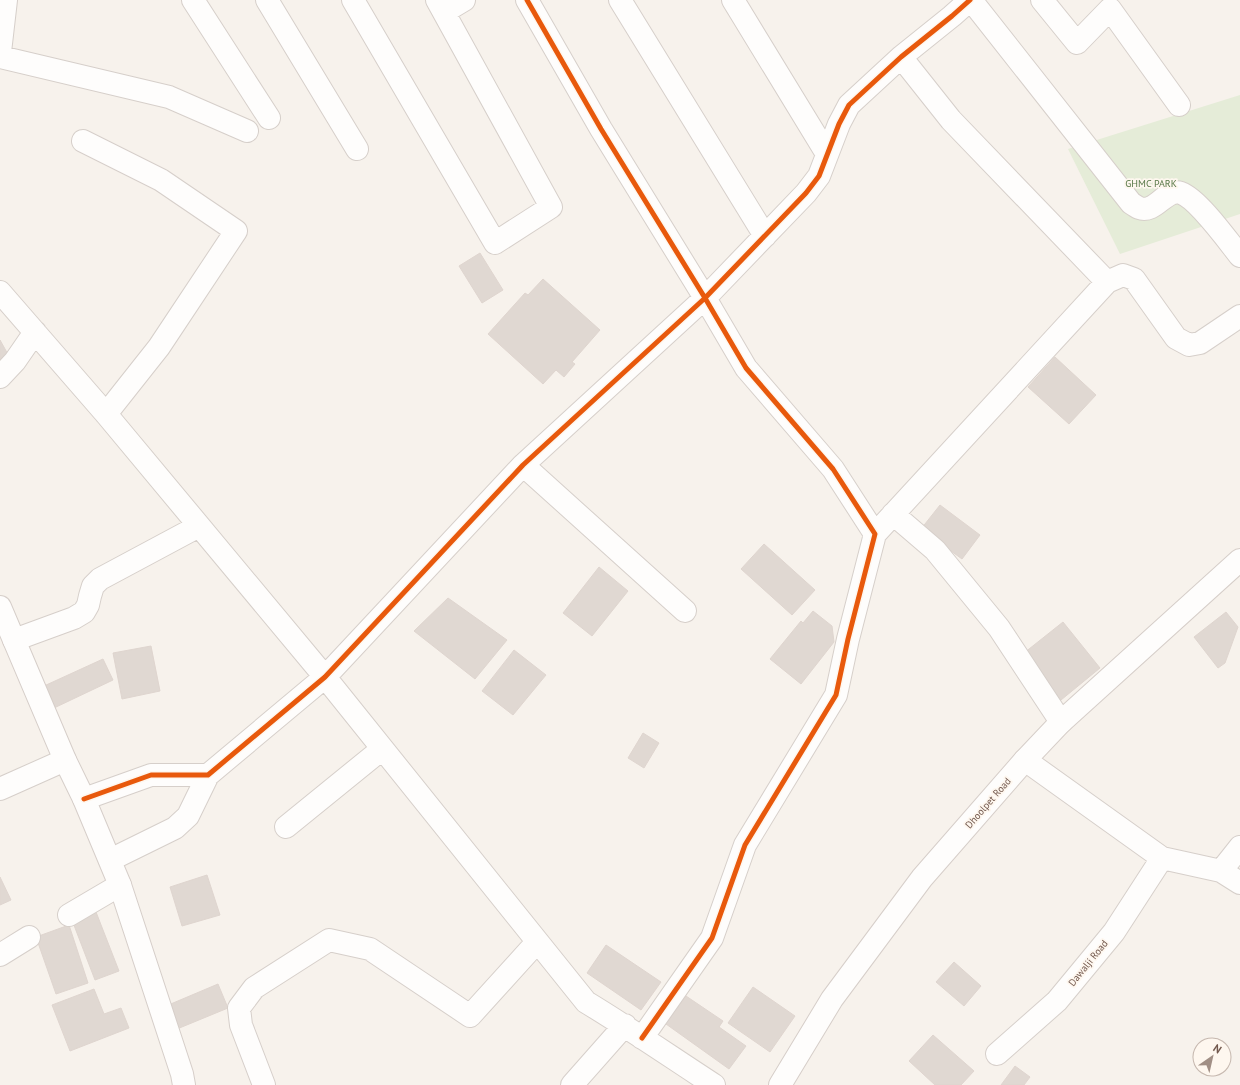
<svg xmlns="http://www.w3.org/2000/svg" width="1240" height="1085" font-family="'PT Sans',sans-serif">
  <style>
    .green { fill: #e5ecd8 }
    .building { fill: #e0d8d2; stroke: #dfd5cf }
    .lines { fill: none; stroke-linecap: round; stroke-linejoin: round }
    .minor-casing { stroke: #d6cfca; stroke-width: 24 }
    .secondary-casing { stroke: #d6cec9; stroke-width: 24 }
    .minor { stroke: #fefdfc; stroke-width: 22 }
    .secondary { stroke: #fefdfc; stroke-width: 22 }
    .cycleway-casing { stroke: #fef7ef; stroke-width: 8 }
    .cycleway { stroke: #e8590c; stroke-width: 5 }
    .labels { text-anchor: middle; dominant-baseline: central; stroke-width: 3.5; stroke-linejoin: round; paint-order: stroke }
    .park-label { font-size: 10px; fill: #587847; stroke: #fef7ef }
    .street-label { font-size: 10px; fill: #73594e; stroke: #fef7ef }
  </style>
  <rect width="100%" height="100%" fill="#f7f2ec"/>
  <path class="green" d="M1240 95V214L1120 254 1068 149Z"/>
  <path class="building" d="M480 253 503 290 482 303 459 266Z
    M543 279 600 330 572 362 575 364 564 377 556 370 543 384 488 334 525 293 528 295Z
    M0 340 10 358 0 364Z
    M1055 357 1096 395 1069 424 1028 387Z
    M940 505 980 535 962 559 921 529Z
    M764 544 815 590 792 615 741 569Z
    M599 567 628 591 592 636 563 613Z
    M448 598 507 640 475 679 414 631Z
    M813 611 832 626 834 642 801 684 770 659 801 621 803 623Z
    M1226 612 1238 627 1225 663 1218 668 1194 637Z
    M1063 622 1100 668 1061 700 1024 653Z
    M151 646 160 691 122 699 113 653Z
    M514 650 546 675 513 715 482 691Z
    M103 659 113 680 54 708 44 686Z
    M643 733 659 743 644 768 628 758Z
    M207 875 220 915 182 926 170 887Z
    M0 877 11 900 0 905Z
    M96 912 119 971 95 980 72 920Z
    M69 925 88 983 56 994 36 937Z
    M606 945 661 982 641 1010 587 973Z
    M954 962 981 986 964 1006 936 982Z
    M218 984 228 1008 177 1029 166 1006Z
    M753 987 795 1016 770 1052 728 1023Z
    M94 989 104 1014 121 1008 129 1028 70 1051 52 1005Z
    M686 996 723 1021 719 1027 746 1046 729 1069 666 1024Z
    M933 1035 974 1071 961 1085H935L909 1061Z
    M1015 1066 1030 1077 1024 1085H1001Z"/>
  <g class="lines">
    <defs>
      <path id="minor" d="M193 0 269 118
        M267 0 357 149
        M353 0 495 243 551 207 437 0
        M527 0 601 129 705 298 746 368 833 469 875 534 848 639 836 695 745 845 712 938 642 1038
        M620 0 765 236
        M733 0 827 154
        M971 0 1131 203C1134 205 1137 207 1139 208 1156 214 1165 188 1181 193 1198 199 1228 241 1240 256
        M1042 0 1077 43 1110 9 1179 105
        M444 12 464 0
        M0 52 6 0
        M0 57 169 97 247 131
        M83 141 161 180 236 231 159 347 106 414
        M1107 282 1123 275 1134 279 1176 338 1189 345 1200 343 1240 316
        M0 292 106 414 325 677 586 1002C629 1028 671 1057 714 1085
        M0 377 15 361 35 332
        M523 465 685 611
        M893 514 935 550 999 628 1061 722
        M875 534 1107 282 951 120 901 57
        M14 640 74 618 84 612 88 605 90 596 93 586 100 579 199 526
        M1025 760 1162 858 1221 871
        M0 789 65 760
        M84 799 151 775H208L325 677 523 465 705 298 806 193 819 176 839 124 849 105 901 57 952 16 970 0
        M286 827 382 749
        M1240 847 1221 871 1240 883
        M110 860 175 828 188 816 208 775
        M69 915 120 885
        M0 955 29 937
        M997 1054 1057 1001 1114 932 1162 858
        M264 1085 241 1025 239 1008 254 988 329 940 370 949 470 1016 537 942
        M572 1085 625 1025"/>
      <path id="secondary" d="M0 607 65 760 84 799 120 885 182 1074 184 1085
        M780 1085 832 999 922 878 1025 760 1061 722 1240 560"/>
    </defs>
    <use href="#minor" class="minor-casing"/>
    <use href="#secondary" class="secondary-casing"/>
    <use href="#minor" class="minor"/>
    <use href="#secondary" class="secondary"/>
    <defs>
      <path id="cycleway" d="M527 0 601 129 705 298 746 368 833 469 875 534 848 639 836 695 745 845 712 938 642 1038
        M84 799 151 775H208L325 677 523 465 705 298 806 193 819 176 839 124 849 105 901 57 952 16 970 0"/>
    </defs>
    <use href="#cycleway" class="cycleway-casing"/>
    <use href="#cycleway" class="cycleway"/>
  </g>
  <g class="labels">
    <g class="park-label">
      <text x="1151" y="183">GHMC PARK</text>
    </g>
    <g class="street-label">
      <text transform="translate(988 803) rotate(-49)">Dhoolpet Road</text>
      <text transform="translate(1088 963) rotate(-51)">Dawalji Road</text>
    </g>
  </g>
  <g transform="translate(1212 1057) rotate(34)"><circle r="19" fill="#fef7ef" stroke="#c6b8af"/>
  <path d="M0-3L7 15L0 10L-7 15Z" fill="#a18f85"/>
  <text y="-6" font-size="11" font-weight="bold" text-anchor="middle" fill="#73594e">N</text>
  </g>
</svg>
